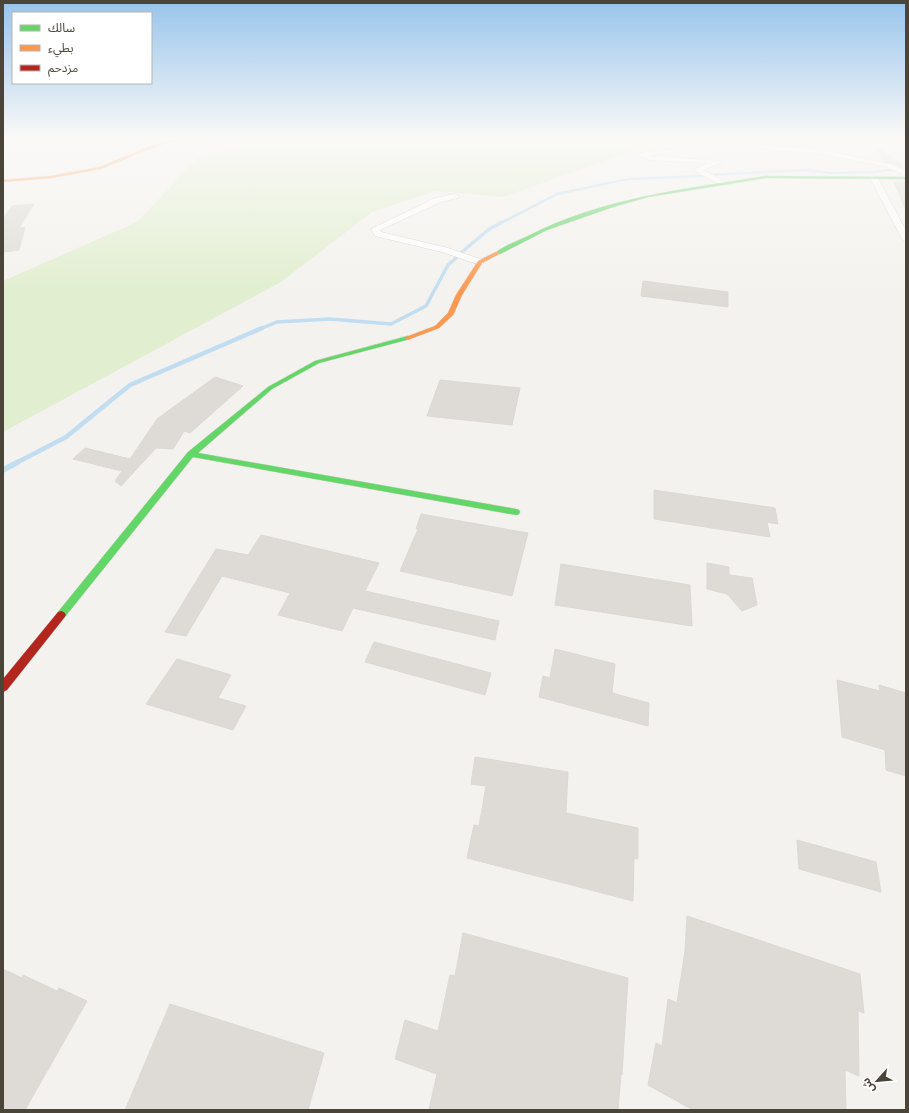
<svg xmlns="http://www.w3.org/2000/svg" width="909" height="1113" font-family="Cabin,'Noto Sans Arabic',sans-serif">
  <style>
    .green { fill: #e1eecf }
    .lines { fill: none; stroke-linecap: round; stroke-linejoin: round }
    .stream-far3 { stroke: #c0ddf1; stroke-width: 2.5 }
    .stream-far2 { stroke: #c0ddf1; stroke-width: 3.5 }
    .stream-far1 { stroke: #c0ddf1; stroke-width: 4.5 }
    .stream { stroke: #c0ddf1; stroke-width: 5.5 }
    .building { fill: #dedbd6; stroke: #dcd9d4 }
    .street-casing { stroke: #d2d0cb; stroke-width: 1 }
    .fast-casing { stroke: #d3cfc5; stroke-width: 1 }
    .slow-casing { stroke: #d3cfc5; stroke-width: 1 }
    .jam-casing { stroke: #d3cfc5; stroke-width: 1 }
    .street { fill: #fdfdfc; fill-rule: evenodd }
    .fast { fill: #63d668; fill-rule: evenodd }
    .slow { fill: #ff974d; fill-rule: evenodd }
    .jam { fill: #b3261e; fill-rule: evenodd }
  </style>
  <rect width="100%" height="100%" fill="#f4f2ee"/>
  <path class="green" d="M258 139H690L633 151 503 197 436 191 372 212 281 282 3 432V281L137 222 197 159Z"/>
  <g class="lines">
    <path class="stream-far3" d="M709 175 803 170 831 173 874 172 895 169
      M501 223 557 194 628 179 703 176"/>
    <path class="stream-far2" d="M462 252 488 230 502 222
      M260 329 277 322 330 319 391 324 426 306 448 265 457 257"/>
    <path class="stream-far1" d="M16 463 66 437 130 385 262 328"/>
    <path class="stream" d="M3 470 18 462"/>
  </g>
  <path class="building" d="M877 147 906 167V169L883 161Z
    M893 182H906V210L895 184Z
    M34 204 19 228 25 227 19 250 3 252V219L12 206Z
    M643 281 728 292V307L641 296Z
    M215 377 243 386 190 433 184 431 173 449 156 448 121 486 115 481 122 471 73 459 85 448 130 459 157 419Z
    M440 380 520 388 512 425 427 416Z
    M654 490 775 508 778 524 767 522 770 537 654 519Z
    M421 514 528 533 512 596 400 571 418 529H416Z
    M261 535 379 563 365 591 499 621 495 640 353 608 342 631 278 615 290 593 222 576 186 636 165 632 216 549 248 555Z
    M707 563 729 567V575L752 578 757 605 742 611 727 594 707 589Z
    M561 564 690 585 692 626 555 605Z
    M374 642 491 673 485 695 365 662Z
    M555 649 615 664 612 693 649 703 648 726 539 697 543 676 550 678Z
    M177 659 231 675 218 698 246 706 233 730 146 704Z
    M837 680 880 691 879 685 906 693V776L886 770 885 750 842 737Z
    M475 757 568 772 566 813 638 828V859L634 858 633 901 467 858 474 825 479 826 486 786 471 784Z
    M797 840 876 862 881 892 799 869Z
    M687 916 860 974 864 1013 858 1011 859 1076 845 1070 846 1110H693L648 1085 656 1043 662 1046 668 999 677 1003 685 951Z
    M463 933 628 978 622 1075 621 1074 618 1110H429L437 1074 395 1059 405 1020 438 1031 450 975 455 976Z
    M3 969 22 978 23 975 57 991 59 988 87 1001 25 1110H3Z
    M170 1004 324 1053 308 1110H125Z"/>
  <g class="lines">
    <defs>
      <path id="street" d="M3 139H10L3 143Z
        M737 139H747L770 146 817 149 891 164 906 171V176L887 167 817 153 769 150Z
        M673 149 676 151 675 152 649 156 721 161V163L703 170 728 183 721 185 693 170 708 163 649 160 637 155 640 153Z
        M871 176 878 178 906 231V242L902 239 870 178Z
        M455 194 459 196 458 198 441 202 380 230 381 232 448 248 483 260V264H477L442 252 375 236 371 229 435 198Z"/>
      <path id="fast" d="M766 176 906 177V179L766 178 648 197 613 207 547 230 500 254 495 253C504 246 517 241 528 236 602 198 685 189 766 176Z
        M408 336 410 337V339L319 363 272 389 198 453 516 509 519 510 520 512 519 514 516 515 193 457 64 618 61 619 58 618 56 615 58 612 188 452 268 387 315 361Z"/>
      <path id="slow" d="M172 139H178L147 150 101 169 51 178 3 182V180L51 176 100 167 145 148Z
        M496 252 501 253 482 263 462 295 453 315 439 328 410 339H406V337L435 326 448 313 456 295 478 261Z"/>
      <path id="jam" d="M61 611 64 612 66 615 64 618 7 690 3 692V679L58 612Z"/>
    </defs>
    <use href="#street" class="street-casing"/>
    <use href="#fast" class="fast-casing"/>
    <use href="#slow" class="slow-casing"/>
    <use href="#jam" class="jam-casing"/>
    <use href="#street" class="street"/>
    <use href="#fast" class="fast"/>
    <use href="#slow" class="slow"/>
    <use href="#jam" class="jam"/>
  </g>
  <linearGradient id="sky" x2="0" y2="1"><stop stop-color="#98c4ec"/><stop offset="0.47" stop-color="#faf9f7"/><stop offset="1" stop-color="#faf9f7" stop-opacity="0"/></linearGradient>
  <rect width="909" height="295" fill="url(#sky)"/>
  <rect width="909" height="1113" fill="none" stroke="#4b4439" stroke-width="8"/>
  <rect x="12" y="12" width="140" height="72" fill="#ffffff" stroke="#b7b4b0"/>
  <rect x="20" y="25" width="20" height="6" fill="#63d668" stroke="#b7b4b0"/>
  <text x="48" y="32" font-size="12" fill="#4b4439">سالك</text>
  <rect x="20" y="45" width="20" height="6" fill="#ff974d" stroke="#b7b4b0"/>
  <text x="48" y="52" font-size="12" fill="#4b4439">بطيء</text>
  <rect x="20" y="65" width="20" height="6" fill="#b3261e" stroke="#b7b4b0"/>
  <text x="48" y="72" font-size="12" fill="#4b4439">مزدحم</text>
  <g transform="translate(877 1081) rotate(243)" stroke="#ffffff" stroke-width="3" paint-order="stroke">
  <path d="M0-3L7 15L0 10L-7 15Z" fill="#4b4439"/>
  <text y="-6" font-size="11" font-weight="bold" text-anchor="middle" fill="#4b4439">ش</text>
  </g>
</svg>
